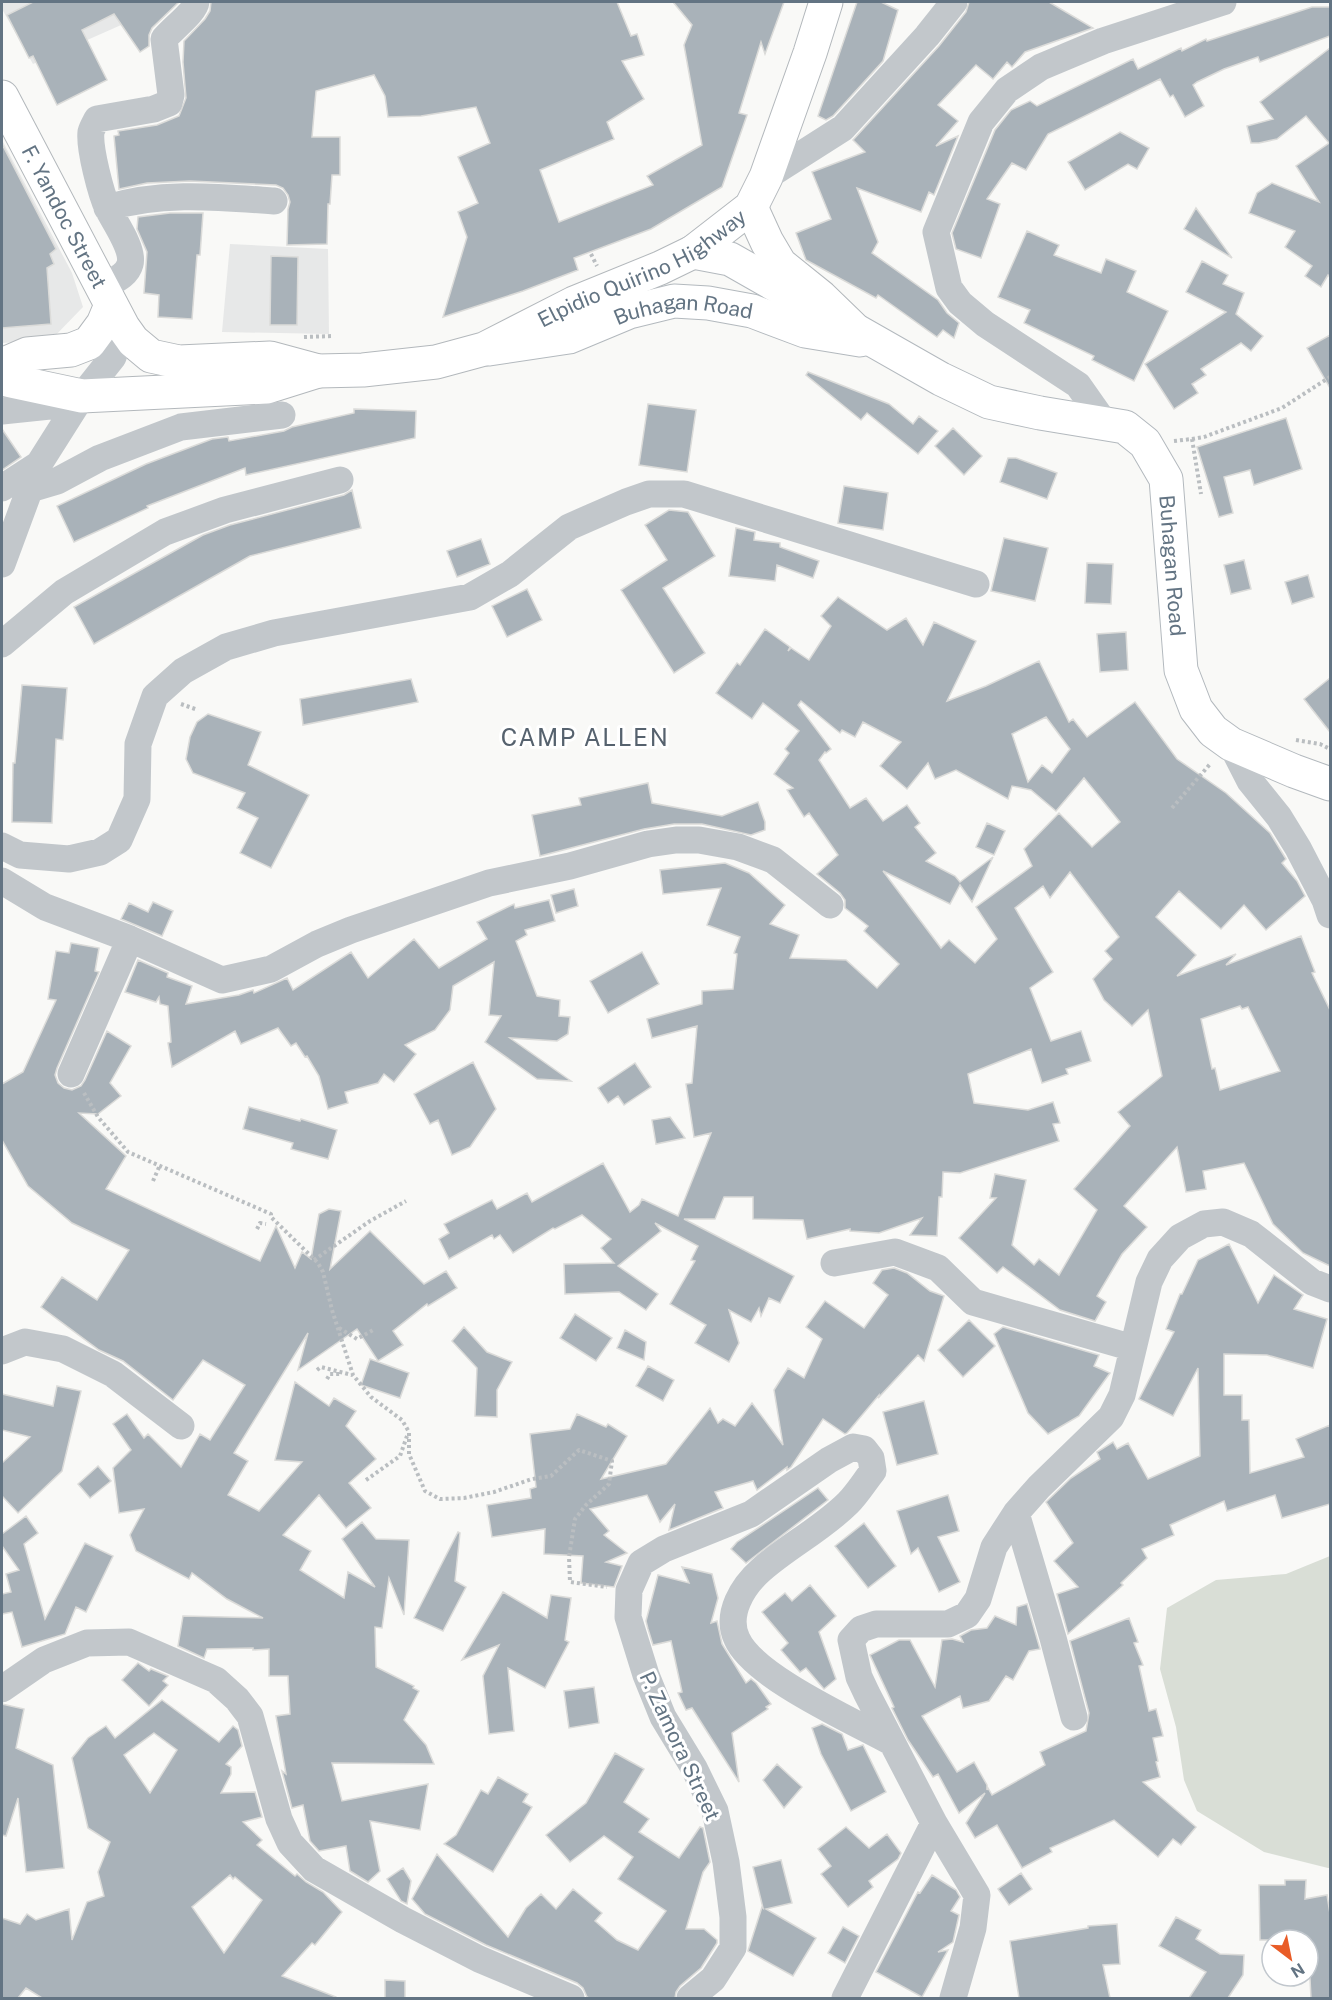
<svg xmlns="http://www.w3.org/2000/svg" width="1332" height="2000" font-family="'Public Sans',sans-serif">
  <style>
    .built { fill: #e7e8e8 }
    .green { fill: #d9ded6 }
    .building { fill: #a9b2b9; stroke: #dbdbd9; stroke-width: 1.5; fill-rule: evenodd }
    .lines { fill: none; stroke-linecap: round; stroke-linejoin: round }
    .major-casing { stroke: #b3b9be; stroke-width: 35 }
    .highway-casing { stroke: #b3b8bc; stroke-width: 35 }
    .path { stroke: #babec1; stroke-width: 4; stroke-dasharray: 3 3; stroke-linecap: butt }
    .minor { stroke: #c2c7cb; stroke-width: 27 }
    .major { stroke: #fff; stroke-width: 33 }
    .highway { stroke: #fff; stroke-width: 33 }
    .labels { text-anchor: middle; dominant-baseline: central; stroke-width: 6; stroke-linejoin: round; paint-order: stroke }
    .street-label { font-size: 21px; fill: #637483; stroke: #fff }
    .quarter-label { font-size: 24px; letter-spacing: 1.5px; fill: #56626e; stroke: #fff }
  </style>
  <rect width="100%" height="100%" fill="#f9f9f7"/>
  <path class="built" d="M2 2H144L146 14 33 64 2 9Z
    M2 140 72 273 83 307 51 340 2 343Z
    M230 244 328 249 329 334 222 332Z"/>
  <path class="green" d="M1330 1556V1868H1328L1264 1852 1197 1811 1184 1780 1176 1727 1160 1669 1167 1608 1216 1580 1286 1574Z"/>
  <path class="building" d="M33 2H179L152 28 149 35V46L140 52 114 14 82 30 107 80 57 105 33 56 29 58 7 15Z
    M211 2H617L631 36 637 34 644 55 622 61 644 99 607 122 614 139 540 170 559 222 653 185 647 176 702 145 684 45 692 25 673 2H784L765 54 761 42 739 113 747 115 722 187 651 229 574 258 578 270 523 291 443 317 467 237 458 212 478 203 458 157 490 143 476 107 421 116 388 117 385 96 374 75 316 91 312 137H340V175H332L330 204H328L327 244 287 245 288 209 290 202 288 195 283 188 276 185 190 181 147 183 119 189 114 136 119 135 118 131 157 125 179 116 186 98 183 62 184 41 205 19 210 11Z
    M857 2H881L898 10 883 61 833 116 826 120 818 116Z
    M969 2H1049L1093 28 1025 52 1012 67 1007 62 993 79 976 65 938 105 958 121 936 146 958 136 934 195 929 192 921 212 857 188 878 242 872 253 938 300 947 313 959 323 954 338 943 330 937 337 878 295 876 298 806 260 796 233 831 219 812 172 865 152 853 140 939 46 966 12Z
    M1312 7H1330V36L1260 62 1258 57 1224 69 1197 82 1193 85 1204 106 1185 117 1173 95 1170 97 1160 79 1048 134 1026 170 1012 163 987 199 1000 204 981 258 956 249 952 233 995 130 1011 110 1030 101 1037 106 1133 59 1138 69 1181 48 1182 51 1206 39 1207 41Z
    M1330 48V277L1328 275 1321 287 1305 276 1312 266 1285 247 1295 231 1249 213 1257 193 1272 183 1319 202 1296 166 1329 143 1306 116 1277 139 1259 143H1251L1247 126 1273 119 1260 102Z
    M1120 132 1149 148 1137 169 1128 164 1085 190 1068 162Z
    M2 144 56 249 50 254 54 264 47 268 51 324 2 328Z
    M1196 208 1232 258 1184 229Z
    M170 213H203L200 255H197L192 319 158 317 159 295 144 293 147 252 137 229 138 217Z
    M1027 231 1059 245 1054 255 1101 273 1106 259 1136 271 1127 292 1168 311 1134 381 1092 360 1094 356 1024 323 1030 310 998 297Z
    M271 256 298 257 297 325H270Z
    M1202 261 1228 275 1223 284 1244 293 1236 314 1263 336 1251 351 1241 343 1201 369 1206 375 1192 384 1198 393 1174 409 1145 364 1226 312 1186 292Z
    M1330 335V388L1307 348Z
    M808 372 889 404 913 424 919 416 938 431 918 454 867 413 861 420 806 375Z
    M648 404 696 410 687 472 639 465Z
    M354 409 416 411 415 438 246 475 245 468 147 506 148 508 74 542 57 506 146 464 212 439 228 437 229 441 284 431 292 427 354 413Z
    M1286 418 1302 469 1254 485 1250 470 1224 477 1233 513 1219 517 1197 447Z
    M953 428 982 456 964 475 935 446Z
    M2 429 21 457 2 470Z
    M1008 458H1016L1057 473 1047 499 1000 482Z
    M844 486 888 493 883 530 838 523Z
    M352 490 361 528 250 556 94 644 74 607 203 535 230 525 344 495Z
    M669 510 688 512 715 556 663 588 705 653 674 673 621 590 667 560 645 525Z
    M736 528 755 532 754 540 780 543V547L819 561 813 578 777 565 775 581 729 576Z
    M1004 538 1048 548 1035 601 991 591Z
    M481 539 490 564 457 577 447 551Z
    M1244 560 1251 589 1231 594 1224 565Z
    M1087 563 1113 564 1111 604 1085 603Z
    M1308 575 1314 597 1292 604 1285 582Z
    M527 589 542 620 507 637 492 606Z
    M838 597 887 630 906 618 923 645 934 622 976 641 947 701 986 686 1039 661 1069 722 1073 719 1087 737 1135 702 1177 759 1226 793 1270 833 1286 859 1282 863 1297 881 1305 896 1266 930 1244 905 1221 929 1179 891 1156 917 1196 955 1177 976 1236 954 1226 965 1301 936 1315 972 1312 973 1330 1010V1266L1303 1253 1273 1224 1244 1163 1203 1171 1206 1189 1186 1192 1177 1147 1124 1206 1147 1227 1122 1254 1097 1296 1106 1302 1095 1321 1060 1310 1003 1267 997 1273 959 1238 996 1198H990L995 1174 1026 1180 1012 1245 1034 1265 1039 1259 1059 1275 1097 1210 1074 1189 1130 1126 1118 1112 1162 1076 1148 1010 1132 1026 1104 1000 1093 979 1112 959 1105 951 1119 937 1070 872 1050 898 1043 886 1015 908 1053 972 1030 988 1051 1041 1081 1031 1091 1061 1066 1069 1068 1074 1042 1083 1031 1049 968 1074 974 1103 1028 1110 1053 1102 1060 1123 1053 1124 1059 1141 960 1173 943 1172 942 1197H939L937 1236 910 1235 922 1218 879 1233 850 1231V1229L807 1239 803 1220 753 1219V1197H724L715 1219H684L794 1276 780 1303 769 1298 761 1316 759 1308 751 1322 729 1310 739 1343 729 1362 695 1343 706 1325 670 1304 695 1261 691 1260 698 1246 655 1223 661 1231 618 1266 658 1294 646 1310 619 1292 565 1294 564 1264 614 1263 601 1248 611 1239 582 1215 555 1229 553 1228 513 1253 500 1235 494 1239 492 1235 449 1259 439 1239 449 1233 444 1224 492 1200 497 1209 527 1193 532 1202 603 1163 630 1212 639 1205 642 1199 678 1216 711 1133 694 1137 686 1084 692 1083 697 1026 652 1038 647 1019 702 1004V991L733 989 737 954 734 953 740 937 707 925 721 888 663 894 660 870 725 863 749 873 785 905 770 924 799 935 790 958 846 960 877 988 899 964 864 931 868 926 845 908V900L840 893 817 874 838 855 809 813 804 817 787 790 793 788 774 774 789 753 785 749 799 731 763 703 752 719 716 693 737 663 740 665 765 629 790 647 788 651 791 648 809 660 831 626 821 616ZM801 701 840 733 842 730 855 737 863 722 901 742 880 766 907 789 928 763 935 779 956 770 1008 799 1012 786 1031 790 1056 811 1084 778 1120 822 1092 847 1059 813 1024 849 1032 866 976 907 997 939 975 963 949 940 941 948 883 871 950 904 960 885 972 902 993 857 960 882 955 876 926 861 936 853 915 827 920 823 907 805 883 821 866 798 850 808 819 760 825 752 826 753 831 749 798 705ZM1046 717 1070 749 1052 773 1042 765 1028 782 1012 734ZM1240 1006 1242 1009 1248 1007 1280 1071 1220 1090 1215 1068 1212 1069 1201 1019Z
    M1126 632 1128 670 1100 672 1097 634Z
    M1330 678V732L1304 699Z
    M411 679 418 702 303 725 300 699Z
    M22 685 67 688 63 740 56 739 52 823 12 822 13 763H15Z
    M208 714 261 732 248 765 309 795 271 868 240 853 258 818 237 808 245 793 193 773 186 759 190 737 197 722Z
    M648 783 652 803 722 816 758 802 765 822V830L751 835 702 824H674L644 829 540 856 532 815 581 805 579 798Z
    M987 823 1005 831 994 855 976 847Z
    M574 889 578 906 556 913 551 895Z
    M549 900 555 921 525 930 527 935 516 941 537 996 560 1000 559 1016 570 1017 568 1034 557 1041 510 1038 571 1081 537 1079 485 1042 501 1016 489 1015 494 962 453 986 450 1010 435 1030 405 1045 416 1054 394 1082 384 1074 378 1083 345 1092 348 1103 328 1109 319 1076 307 1056 305 1057 296 1043 291 1046 278 1028 241 1044 235 1031 172 1067 168 1043 171 1042 168 1006 160 1004 159 997 156 1002 125 992 138 960 168 973 167 977 192 986 186 1004 239 995 253 990 254 993 287 978 293 990 351 952 368 978 414 939 439 968 487 939 477 922 514 904 515 908Z
    M153 902 173 911 162 936 121 919 129 903 148 912Z
    M71 943 99 948 95 971 99 972 57 1068 55 1075 58 1083 64 1088 72 1090 81 1086 85 1080 107 1031 131 1046 110 1083 121 1096 98 1114 79 1113 126 1156 106 1189 260 1261 276 1226 295 1268 302 1252 311 1259 319 1214 329 1209 341 1211 330 1269 370 1231 424 1284 446 1271 457 1288 428 1306 427 1304 393 1331 403 1345 378 1361 357 1329 298 1370 308 1333 234 1453 248 1461 228 1495 259 1511 302 1462 275 1460 295 1382 329 1406 334 1398 356 1411 346 1426 376 1459 349 1483 371 1508 346 1528 319 1495 283 1535 311 1551 300 1570 344 1598 348 1572 375 1587 342 1539 362 1522 376 1539 409 1540 404 1615 389 1578 382 1628 375 1627 376 1667 414 1686 413 1688 419 1691 404 1720 426 1745 434 1764 332 1763 342 1801 428 1784 420 1830 370 1821 380 1871 368 1882 350 1871 346 1846 319 1851 310 1841 303 1805 292 1808 282 1771 286 1774 276 1716 290 1714 288 1676H269V1649L253 1650V1648L207 1649 204 1658 178 1646 183 1616 263 1618 227 1599 192 1573 189 1579 136 1551 130 1535 144 1509 119 1513 113 1468 131 1450 113 1424 127 1414 144 1438 148 1434 181 1467 200 1434 210 1440 245 1385 203 1360 173 1400 123 1361 99 1350 41 1307 62 1277 97 1300 129 1250 72 1223 28 1186 2 1140V1084L23 1072 56 1000 48 999 56 951 69 953Z
    M642 952 659 984 608 1013 590 981Z
    M473 1062 496 1109 470 1147 452 1155 438 1120 430 1124 414 1094Z
    M635 1063 651 1087 624 1105 618 1096 608 1103 598 1088Z
    M249 1107 300 1121 301 1119 337 1130 328 1159 291 1149 293 1143 243 1129Z
    M670 1117 685 1138 656 1144 652 1120Z
    M1229 1244 1258 1303 1274 1275 1303 1295 1294 1309 1327 1319 1313 1368 1267 1355 1224 1354V1395H1242V1420H1249L1250 1473 1304 1457 1296 1439 1330 1425V1504L1282 1518 1275 1495 1227 1511 1224 1501 1170 1525 1174 1535 1142 1549 1147 1558 1121 1583 1123 1585 1068 1634 1057 1594 1078 1587 1054 1561 1073 1543 1046 1502 1071 1478 1100 1459 1097 1452 1113 1442 1117 1449 1128 1443 1148 1479 1200 1456 1198 1368 1173 1416 1139 1399 1174 1332 1166 1329 1180 1294H1182L1198 1260Z
    M894 1268 907 1273 930 1291 944 1296 924 1361 918 1355 879 1397V1395L847 1433 845 1434 823 1419 791 1467 787 1470V1467L757 1490 753 1481 715 1492 723 1508 669 1530 675 1504 660 1522 647 1495 590 1509 609 1531 604 1535 627 1553 606 1562 622 1566 614 1587 581 1583 583 1556 544 1554 545 1529 492 1537 487 1505 531 1498 530 1489 536 1487 530 1434 570 1429 577 1414 606 1427 608 1424 627 1436 601 1479 666 1464 710 1408 718 1423 723 1419 735 1426 752 1403 783 1445 774 1390 788 1368 804 1378 822 1339 806 1327 825 1301 864 1328 888 1295 873 1283 882 1270Z
    M575 1314 612 1338 596 1361 560 1338Z
    M969 1320 995 1346 963 1377 938 1350Z
    M464 1327 487 1352 512 1362 497 1390V1417L475 1416 477 1368 452 1341Z
    M1003 1327 1099 1355 1094 1366 1110 1373 1079 1416 1048 1434 1028 1413 994 1334Z
    M625 1330 646 1342 644 1360 617 1348Z
    M370 1359 409 1373 400 1398 361 1385Z
    M648 1366 674 1380 663 1401 636 1386Z
    M57 1386 81 1391 62 1471 18 1513 2 1496V1463L30 1437 2 1430V1394L53 1406Z
    M924 1401 938 1454 897 1465 883 1412Z
    M98 1466 111 1481 90 1498 78 1484Z
    M818 1488 828 1500 746 1563 731 1549 737 1542Z
    M948 1495 959 1531 938 1537 960 1582 939 1592 918 1548 911 1554 897 1511Z
    M26 1516 38 1533 24 1544 45 1619 85 1543 113 1556 86 1612 76 1607 65 1634 22 1647 12 1612 2 1614V1594L11 1592 6 1574 19 1570 2 1546V1534Z
    M864 1523 896 1566 868 1588 835 1546Z
    M458 1532 460 1533 455 1581 466 1587 443 1631 414 1618Z
    M682 1567 712 1574 718 1598 711 1623 717 1621 722 1644 746 1683 751 1679 756 1683 771 1704 766 1707 768 1709 732 1733 739 1782 692 1708 686 1710 678 1693 682 1692 671 1641 653 1645 648 1629 646 1621 658 1575 689 1583Z
    M810 1585 836 1616 819 1632 836 1679 824 1689 806 1668 800 1672 781 1650 788 1643 762 1612 785 1593 792 1601Z
    M503 1592 547 1618 551 1595 571 1598 565 1640 569 1642 545 1688 508 1668 514 1731 489 1734 483 1676 499 1645 462 1660Z
    M1027 1604 1040 1649 1029 1651 1013 1680 1006 1676 989 1701 963 1708 960 1696 922 1716 957 1772 974 1762 987 1785V1790L988 1788 992 1795 1045 1765 1040 1752 1086 1731 1089 1713 1070 1641 1129 1618 1138 1642 1134 1643 1143 1665 1139 1666 1149 1711 1156 1709 1163 1736 1153 1738 1158 1761 1156 1762 1160 1777 1143 1782 1196 1827 1181 1845 1173 1839 1158 1857 1114 1820 1050 1848 1052 1852 1022 1868 997 1825 975 1838 966 1823 985 1793 959 1813 938 1774 933 1777 908 1740 892 1708 894 1707 870 1655 899 1640H910L935 1687 942 1640 952 1639 963 1642 960 1636 971 1630 987 1628 995 1616 1016 1625 1017 1607Z
    M138 1663 149 1671 151 1669 168 1676 163 1681 168 1685 149 1706 122 1680Z
    M594 1687 599 1723 569 1728 564 1691Z
    M162 1700 219 1742 233 1726 238 1730 242 1746 226 1764 231 1767V1774L221 1793 255 1792 262 1817 243 1822 262 1840 257 1845 295 1876 297 1874 306 1882 323 1892 342 1912 315 1945 312 1943 282 1976 336 1997V1998H42L26 1988 18 1998H2V1918L20 1924 27 1914 36 1920 69 1909 72 1940 87 1902 104 1896 98 1872 110 1842 88 1828 72 1758 88 1738 106 1726 115 1738ZM154 1733 177 1750 150 1793 124 1755ZM230 1875 233 1879 235 1877 262 1900 224 1953 192 1907Z
    M2 1704 24 1709 16 1748 53 1765 64 1868 26 1872 18 1798 6 1836 2 1835Z
    M822 1724 842 1734 848 1750 863 1745 886 1792 851 1811 821 1754 812 1728Z
    M615 1753 644 1769 624 1802 649 1819 639 1832 679 1858 700 1827 703 1828 710 1862 703 1872 686 1929H704L717 1940V1943L701 1968 680 1986 676 1992 675 1998H589L587 1997 583 1988 577 1983 486 1945 425 1914 412 1899 437 1854 508 1937 526 1908 541 1894 556 1909 573 1889 602 1913 595 1921 617 1940 638 1950 666 1911 618 1879 633 1857 604 1836 570 1862 546 1835 586 1803Z
    M777 1764 802 1787 784 1808 763 1780Z
    M498 1777 528 1794 523 1802 532 1807 493 1872 444 1844 456 1835 481 1790 488 1794Z
    M846 1827 869 1848 887 1834 901 1853 898 1859 869 1881 873 1887 848 1907 821 1874 831 1866 818 1849Z
    M781 1860 792 1903 766 1909 816 1938 793 1976 748 1951 762 1907 763 1908 753 1867Z
    M403 1868 411 1881 407 1904 401 1901 387 1879Z
    M1021 1873 1032 1889 1009 1905 998 1889Z
    M932 1875 956 1890 960 1897 951 1911 959 1915 953 1942 938 1952 948 1950 922 1997 876 1972 918 1892 920 1893Z
    M1285 1880H1306L1305 1899 1327 1895 1330 1914V1998H1311L1308 1940H1260L1259 1885H1285Z
    M1176 1917 1201 1930 1196 1939 1220 1954 1244 1955 1243 1975 1228 1998H1189L1206 1972 1159 1946Z
    M1117 1924 1120 1964 1103 1965 1110 1998H1019L1010 1941 1088 1928V1926Z
    M843 1927 859 1936 845 1963 828 1953Z
    M385 1980 405 1981V1998H385Z"/>
  <g class="lines">
    <defs>
      <g id="major">
        <path id="s1" d="M693 252 730 259 941 379 989 402 1040 413 1125 427 1145 443 1166 479 1181 670 1196 709 1213 731 1231 744 1294 771 1330 784"/>
        <path id="s2" d="M489 349 569 337 629 312 674 301 708 303 752 311 805 331 860 340"/>
      </g>
      <g id="highway">
        <path id="s3" d="M2 97 123 327 133 341 151 356 179 362 270 358 318 371 363 370 436 362 484 349 574 303 660 268 693 252 751 207 766 177 810 53 826 2"/>
        <path d="M751 207 767 242 780 264 821 297 852 327"/>
        <path d="M2 365 27 354 71 350 89 343 103 324 111 305"/>
        <path d="M2 379 82 396 267 387 318 371"/>
      </g>
    </defs>
    <use href="#major" class="major-casing"/>
    <use href="#highway" class="highway-casing"/>
    <path class="path" d="M591 254 597 266
      M304 337 334 336
      M1192 439 1204 437 1282 408 1330 377
      M1174 441 1192 439 1201 494
      M181 704 198 710
      M1296 740 1320 744 1330 749
      M1172 808 1211 763
      M84 1093 98 1117 128 1152 271 1214V1217L318 1263 323 1272 332 1310 353 1375 371 1397 402 1420 409 1432V1454L425 1491 440 1499 464 1498 494 1492 532 1479 551 1476 579 1450 612 1461 609 1484 586 1505 575 1519 569 1557 570 1582 607 1587
      M153 1181 160 1165
      M257 1229 260 1223 266 1224
      M314 1260 370 1221 406 1201
      M339 1328 357 1339 373 1330
      M317 1370 321 1367 352 1375
      M327 1379 330 1374H340
      M366 1480 400 1456 407 1436"/>
    <path class="minor" d="M766 177 843 128 927 36 954 2
      M107 208C161 191 219 197 274 201
      M103 287C113 281 127 276 130 264 134 249 115 223 108 209 101 194 89 148 91 132 92 128 95 123 97 119L154 109 169 103 171 95 164 39C172 29 195 12 196 2
      M2 411 50 406 82 396
      M1104 422 1078 385 985 324 960 303 949 288 936 232 981 122 1007 90 1041 67 1103 41 1223 2
      M2 488 39 464
      M30 489 57 481 100 458 181 427 282 415
      M2 564 39 464 82 396 113 357 123 327
      M2 644 64 592 165 532 225 510 340 480
      M1231 744 1250 781 1279 817 1298 848 1325 900 1330 915
      M2 846 20 855 69 859 100 852 119 840 137 799 138 744 155 696 183 671 226 647 274 633 470 597 510 574 569 527 626 502 649 494H684L976 584
      M2 881 45 907 130 939 222 980 271 969 317 944 351 930 489 883 570 866 648 844 676 840H699L738 847 773 860 830 905
      M71 1074 130 939
      M834 1263 895 1252 938 1268 973 1302 1133 1348
      M2 1351 25 1342 63 1349 113 1374 181 1426
      M1016 1513 1053 1638 1074 1717
      M2 1689 44 1660 87 1643 129 1642 216 1680 237 1699 250 1716 279 1819 290 1843 314 1869 403 1920 479 1959 571 1998
      M690 1998 713 1979 733 1948V1917L726 1862 715 1811 694 1768 663 1717 646 1675 628 1617 629 1590 641 1563 664 1549 751 1514 829 1460 853 1447 864 1449 871 1458 873 1471C865 1481 857 1494 848 1503 822 1529 788 1546 761 1570 743 1586 725 1614 737 1639 754 1677 853 1721 891 1742
      M845 1998 934 1823
      M953 1998 973 1928 977 1895 934 1823 867 1694 859 1677 851 1640 861 1629 876 1624H948L967 1615 978 1599 994 1547 1016 1513 1039 1487 1111 1417 1122 1395 1149 1282 1160 1259 1180 1237 1204 1224 1223 1222 1251 1234 1312 1282 1330 1289"/>
    <use href="#major" class="major"/>
    <use href="#highway" class="highway"/>
  </g>
  <g class="labels">
    <g class="street-label">
      <text stroke="none"><textPath href="#s3" startOffset="135">F. Yandoc Street</textPath></text>
      <text stroke="none"><textPath href="#s3" startOffset="816">Elpidio Quirino Highway</textPath></text>
      <text stroke="none"><textPath href="#s2" startOffset="201">Buhagan Road</textPath></text>
      <text stroke="none"><textPath href="#s1" startOffset="626">Buhagan Road</textPath></text>
      <text transform="translate(680 1746) rotate(65)">P. Zamora Street</text>
    </g>
    <g class="quarter-label">
      <text x="585" y="737">CAMP ALLEN</text>
    </g>
  </g>
  <rect width="1332" height="2000" fill="none" stroke="#637483" stroke-width="6"/>
  <g transform="translate(1290 1958) rotate(148)"><circle r="28" fill="#ffffff" stroke="#c1c7cd" stroke-width="1.5"/>
  <path d="M0-4.5L10 22L0 15L-10 22Z" fill="#e95c27"/>
  <text y="-9" font-size="16" font-weight="bold" text-anchor="middle" fill="#637483">N</text>
  </g>
</svg>
